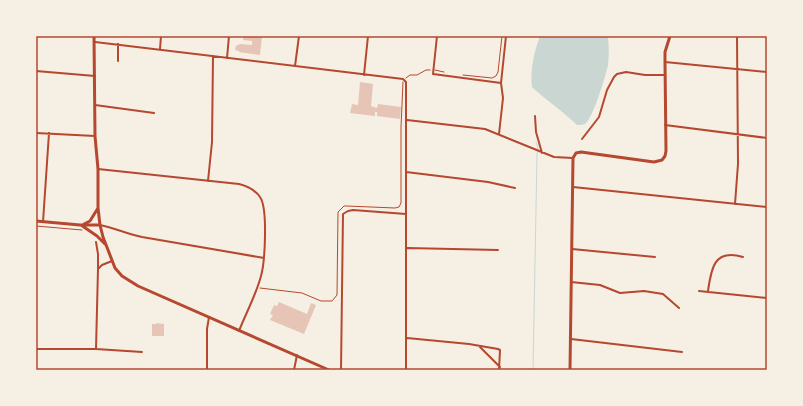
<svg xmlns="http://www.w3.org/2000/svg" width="803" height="406" font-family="Montserrat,sans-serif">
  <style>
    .water { fill: #c9d6d2 }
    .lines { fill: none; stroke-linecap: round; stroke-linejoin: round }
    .stream { stroke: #c9d6d2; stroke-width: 1 }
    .building { fill: #e6c5b7 }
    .path { stroke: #b5482f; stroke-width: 1 }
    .minor { stroke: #b5482f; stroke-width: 2 }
    .tertiary { stroke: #b5482f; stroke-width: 3 }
    .secondary { stroke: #b5482f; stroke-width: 3 }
    .neatline { fill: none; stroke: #b5482f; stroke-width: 1.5 }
  </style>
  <rect width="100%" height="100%" fill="#f6efe4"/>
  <path class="water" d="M540 36 608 37C609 46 609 55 608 65 606 75 593 117 586 123 584 125 580 125 577 125 563 111 547 101 532 87 530 70 534 52 540 36Z"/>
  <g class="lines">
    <path class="stream" d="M533 370 537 155 538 148 536 142"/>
  </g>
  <path class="building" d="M244 36H262L260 55 239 52V51L235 50 236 46 240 44 252 45V41L243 40Z
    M360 82 373 84 371 106 377 108 378 104 401 107 400 119 377 116V112H375V116L350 113 352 104 358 105Z
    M279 302 307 314 311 303 316 305 304 334 270 320 273 315 270 314 274 305 277 306Z
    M156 323 164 324V336H152V324H156Z"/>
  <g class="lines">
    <path class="path" d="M435 70 444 72
      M463 75 492 78 496 76 498 72 502 36
      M406 78 410 75H417L426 70H430
      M36 226 82 230
      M260 288 302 293 321 301H332L337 295 338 212 344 206H347L395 208 399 207 401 203V127L403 82"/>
    <path class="minor" d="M437 36 433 74 501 83
      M95 42 403 79 406 82V370
      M118 44V61
      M160 49 161 36
      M227 58 229 36
      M665 62 767 72
      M295 66 299 36
      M36 71 95 76
      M364 75 368 36
      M95 105 154 113
      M535 116 536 132 542 153
      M407 120 485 129 554 157 573 158
      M665 125 767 138
      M36 133 95 136
      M499 134 503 98 501 83 506 36
      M582 139 599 117 607 90 614 77 617 74 626 72 645 75H665
      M98 169 239 184C247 186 255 190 260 197 268 208 265 262 261 276 256 295 246 313 239 331
      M406 172 488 182 515 188
      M208 181 212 142 213 56
      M573 187 767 207
      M735 204 738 164 737 36
      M43 222 49 133
      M100 225C115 228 127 234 142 237L264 258
      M96 242 98 254V269
      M407 248 498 250
      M572 249 655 257
      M571 282 600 285 620 293 644 291 663 294 679 308
      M699 291 767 298
      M708 291C711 269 714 248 743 257
      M407 338 469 344 498 349 500 350 499 370
      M571 339 682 352
      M480 347 500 367
      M36 349H96L142 352
      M96 349 98 269 102 265 112 261
      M207 370V329L209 317
      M294 370 297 355
      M341 370 343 214 348 211 353 210 406 214"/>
    <path class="tertiary" d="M570 370 573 158 576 153 581 152 654 162 662 160 665 156 666 151 665 62V52L670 36"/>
    <path class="secondary" d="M94 36 95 136 98 169V208L100 225 103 237 115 268 122 276 138 286 329 370
      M36 221 80 225H100
      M84 224 90 221 98 208
      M81 225 97 236 105 244"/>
  </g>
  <rect width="803" height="406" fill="none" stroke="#f6efe4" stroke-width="74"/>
  <rect x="37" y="37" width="729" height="332" class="neatline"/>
</svg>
